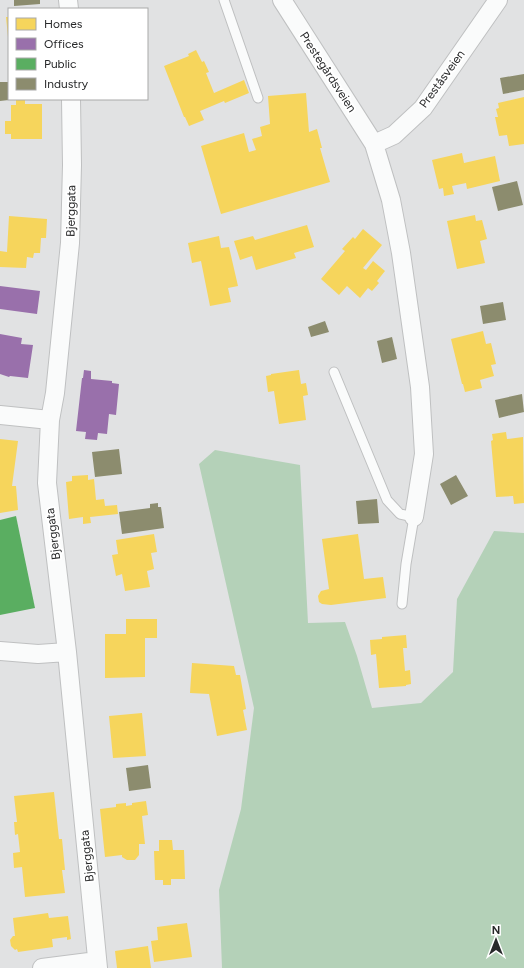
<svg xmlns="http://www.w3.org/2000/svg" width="524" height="968" font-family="Figtree,sans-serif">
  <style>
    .forest { fill: #b4d1b8 }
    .homes { fill: #f6d55c }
    .offices { fill: #9970ab }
    .public { fill: #5aae61 }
    .industry { fill: #8c8c6e }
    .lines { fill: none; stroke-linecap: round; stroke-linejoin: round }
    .lane-casing { stroke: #bfc0c1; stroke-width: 11 }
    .street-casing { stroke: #bfc0c1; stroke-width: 20 }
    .lane { stroke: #fafbfb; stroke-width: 9 }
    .street { stroke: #fafbfb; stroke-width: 18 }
    .labels { text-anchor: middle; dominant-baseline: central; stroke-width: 4; stroke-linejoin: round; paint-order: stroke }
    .street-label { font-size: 12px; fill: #272829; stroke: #fff }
  </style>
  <rect width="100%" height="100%" fill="#e1e2e3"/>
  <path class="forest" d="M215 450 300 465 308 623 345 622 357 656 372 708 421 703 453 672 457 599 494 531 524 533V968H222L219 890 241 809 254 708 199 464Z"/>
  <path class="homes" d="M6 17H9V37H8Z
    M196 50 202 62 204 61 209 72 206 73 214 93 244 80 249 93 225 103 224 101 200 111 204 120 189 126 185 117H184L164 66 189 56 188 54Z
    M306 93 309 132 317 129 322 148H320L330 182 221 214 201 146 244 133 249 152 256 150 252 139 262 136 260 127 270 124 268 96Z
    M524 97V144L509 146 507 135 499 136 495 117H498L496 109 499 108 498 103Z
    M16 99H25V104H42V139H11V134H5V121H11V105H16Z
    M462 153 464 163 495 156 500 181 467 189 466 183 452 186 454 194 444 196 443 188 439 189 432 160Z
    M475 215 476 221 482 220 487 239 480 241 485 263 457 269 447 221Z
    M9 216 47 219 46 238H41L40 253H34L33 258 27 257 26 268 0 267V251L7 252Z
    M307 225 314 247 294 253 296 258 256 270 252 256 240 260 234 241 253 236 255 240Z
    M363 229 382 245 363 268 366 270 373 261 385 271 377 281 379 283 372 291 368 288 360 298 347 286 339 295 321 279 345 251 342 249 353 237 355 239Z
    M219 236 221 248 229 247 238 286 228 288 231 302 210 306 201 261 192 263 188 243Z
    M483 331 486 344 491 343 496 364 491 365 494 376 480 380 482 388 465 392 463 384H462L451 339Z
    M299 370 301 384 306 383 308 395 303 396 306 420 279 424 274 391 268 392 266 376 271 375V374Z
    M506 432 507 439 523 437 524 503 514 504 513 496 496 497 491 441 493 440 492 434Z
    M0 439 18 441 12 486H16L18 510 0 513Z
    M88 475V480L94 479 96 500 104 499 105 506 117 505 118 514 90 517 91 523 83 524V517L69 519 66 482 72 481V476Z
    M154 534 157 552 151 553 154 569 147 571 150 587 125 591 122 574 116 576 112 555 118 554 116 540Z
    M358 534 364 579 383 577 386 598 331 605 322 604 319 602 318 596 321 591 329 589 322 539Z
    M126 619H157V638H145V677L105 678V634H126Z
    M406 635 407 648H403L405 671 410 670 411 684 406 685V686L379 688 376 654 371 655 370 640 382 639V637Z
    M192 663 234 666 236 675H240L246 709 243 710 247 730 217 736 209 694 190 693Z
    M142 713 146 756 113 758 109 716Z
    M54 792 59 839H62L65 870H62L65 893 25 897 22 867 14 868 13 853 20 852 18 834 15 835 14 822H17L14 796Z
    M146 801 148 815 142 816 145 844H139V855L135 860H127L122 857V855L105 857 100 809 116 807V804L126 803V806L132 805V803Z
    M159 840H172L173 850H184L185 879H171V885H163V880H155L154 851H159Z
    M48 913 49 918 68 916 71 939 67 940V937L52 939 53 947 18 952 17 949 15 950 11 946 10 940 13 936H15L13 918Z
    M187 923 192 957 154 962 151 941 158 940 157 927Z
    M148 946 151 968H117L115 951Z"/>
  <path class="offices" d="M0 286 40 291 37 314 0 309Z
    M0 334 22 338 21 344 33 345 28 378 10 376 9 377 0 374Z
    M84 370 91 371V379L112 381V383L119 384 116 415 109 414 107 434 98 433 97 440 85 439 86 432 76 431 82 378H83Z"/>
  <path class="public" d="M16 516 35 608 0 615V520Z"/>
  <path class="industry" d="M14 0H40V4L14 6Z
    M524 74V90L503 94 500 78Z
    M0 82H9V100L0 101Z
    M517 181 523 205 498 211 492 187Z
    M503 302 506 320 483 324 480 306Z
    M325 321 329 332 311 337 308 327Z
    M392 337 397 359 382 363 377 341Z
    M522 394 524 412 499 418 495 400Z
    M119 449 122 474 95 477 92 452Z
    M456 475 468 496 451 505 440 484Z
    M377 499 379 523 358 524 356 501Z
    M158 503V507H161L164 528 122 534 119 512 150 508V504Z
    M148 765 151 788 129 791 126 768Z"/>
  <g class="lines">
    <defs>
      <path id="lane" d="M224 0 258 98
        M334 372 387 500 400 514 414 517 406 564 402 604"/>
      <path id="street" d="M68 0 69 9
        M282 0 374 144 391 200 401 253 420 387 424 454 414 517
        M71 99 72 165 70 243 55 393 50 420 47 483 67 652 98 968
        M374 144 394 135 423 108 498 0
        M0 415 50 420
        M0 651 38 654 67 652
        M42 968 97 961"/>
    </defs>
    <use href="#lane" class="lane-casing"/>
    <use href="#street" class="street-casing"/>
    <use href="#lane" class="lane"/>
    <use href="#street" class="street"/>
  </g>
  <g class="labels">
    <g class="street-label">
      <text transform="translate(328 72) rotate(57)">Prestegårdsveien</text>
      <text transform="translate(442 79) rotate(-54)">Preståsveien</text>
      <text transform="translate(71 211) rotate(-89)">Bjerggata</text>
      <text transform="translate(53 534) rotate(-97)">Bjerggata</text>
      <text transform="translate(87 856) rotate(-96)">Bjerggata</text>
    </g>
  </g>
  <rect x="8" y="8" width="140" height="92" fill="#ffffff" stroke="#a9a9a9"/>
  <rect x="16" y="18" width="20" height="12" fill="#f6d55c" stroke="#a9a9a9"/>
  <text x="44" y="28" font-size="12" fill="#272829">Homes</text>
  <rect x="16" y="38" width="20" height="12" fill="#9970ab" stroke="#a9a9a9"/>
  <text x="44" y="48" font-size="12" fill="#272829">Offices</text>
  <rect x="16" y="58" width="20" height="12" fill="#5aae61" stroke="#a9a9a9"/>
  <text x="44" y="68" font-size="12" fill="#272829">Public</text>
  <rect x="16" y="78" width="20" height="12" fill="#8c8c6e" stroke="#a9a9a9"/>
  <text x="44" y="88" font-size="12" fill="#272829">Industry</text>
  <g transform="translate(496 940)" stroke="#ffffff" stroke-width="3" paint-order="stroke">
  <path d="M0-3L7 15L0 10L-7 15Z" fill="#272829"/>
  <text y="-6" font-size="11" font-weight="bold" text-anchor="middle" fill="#272829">N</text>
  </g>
</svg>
